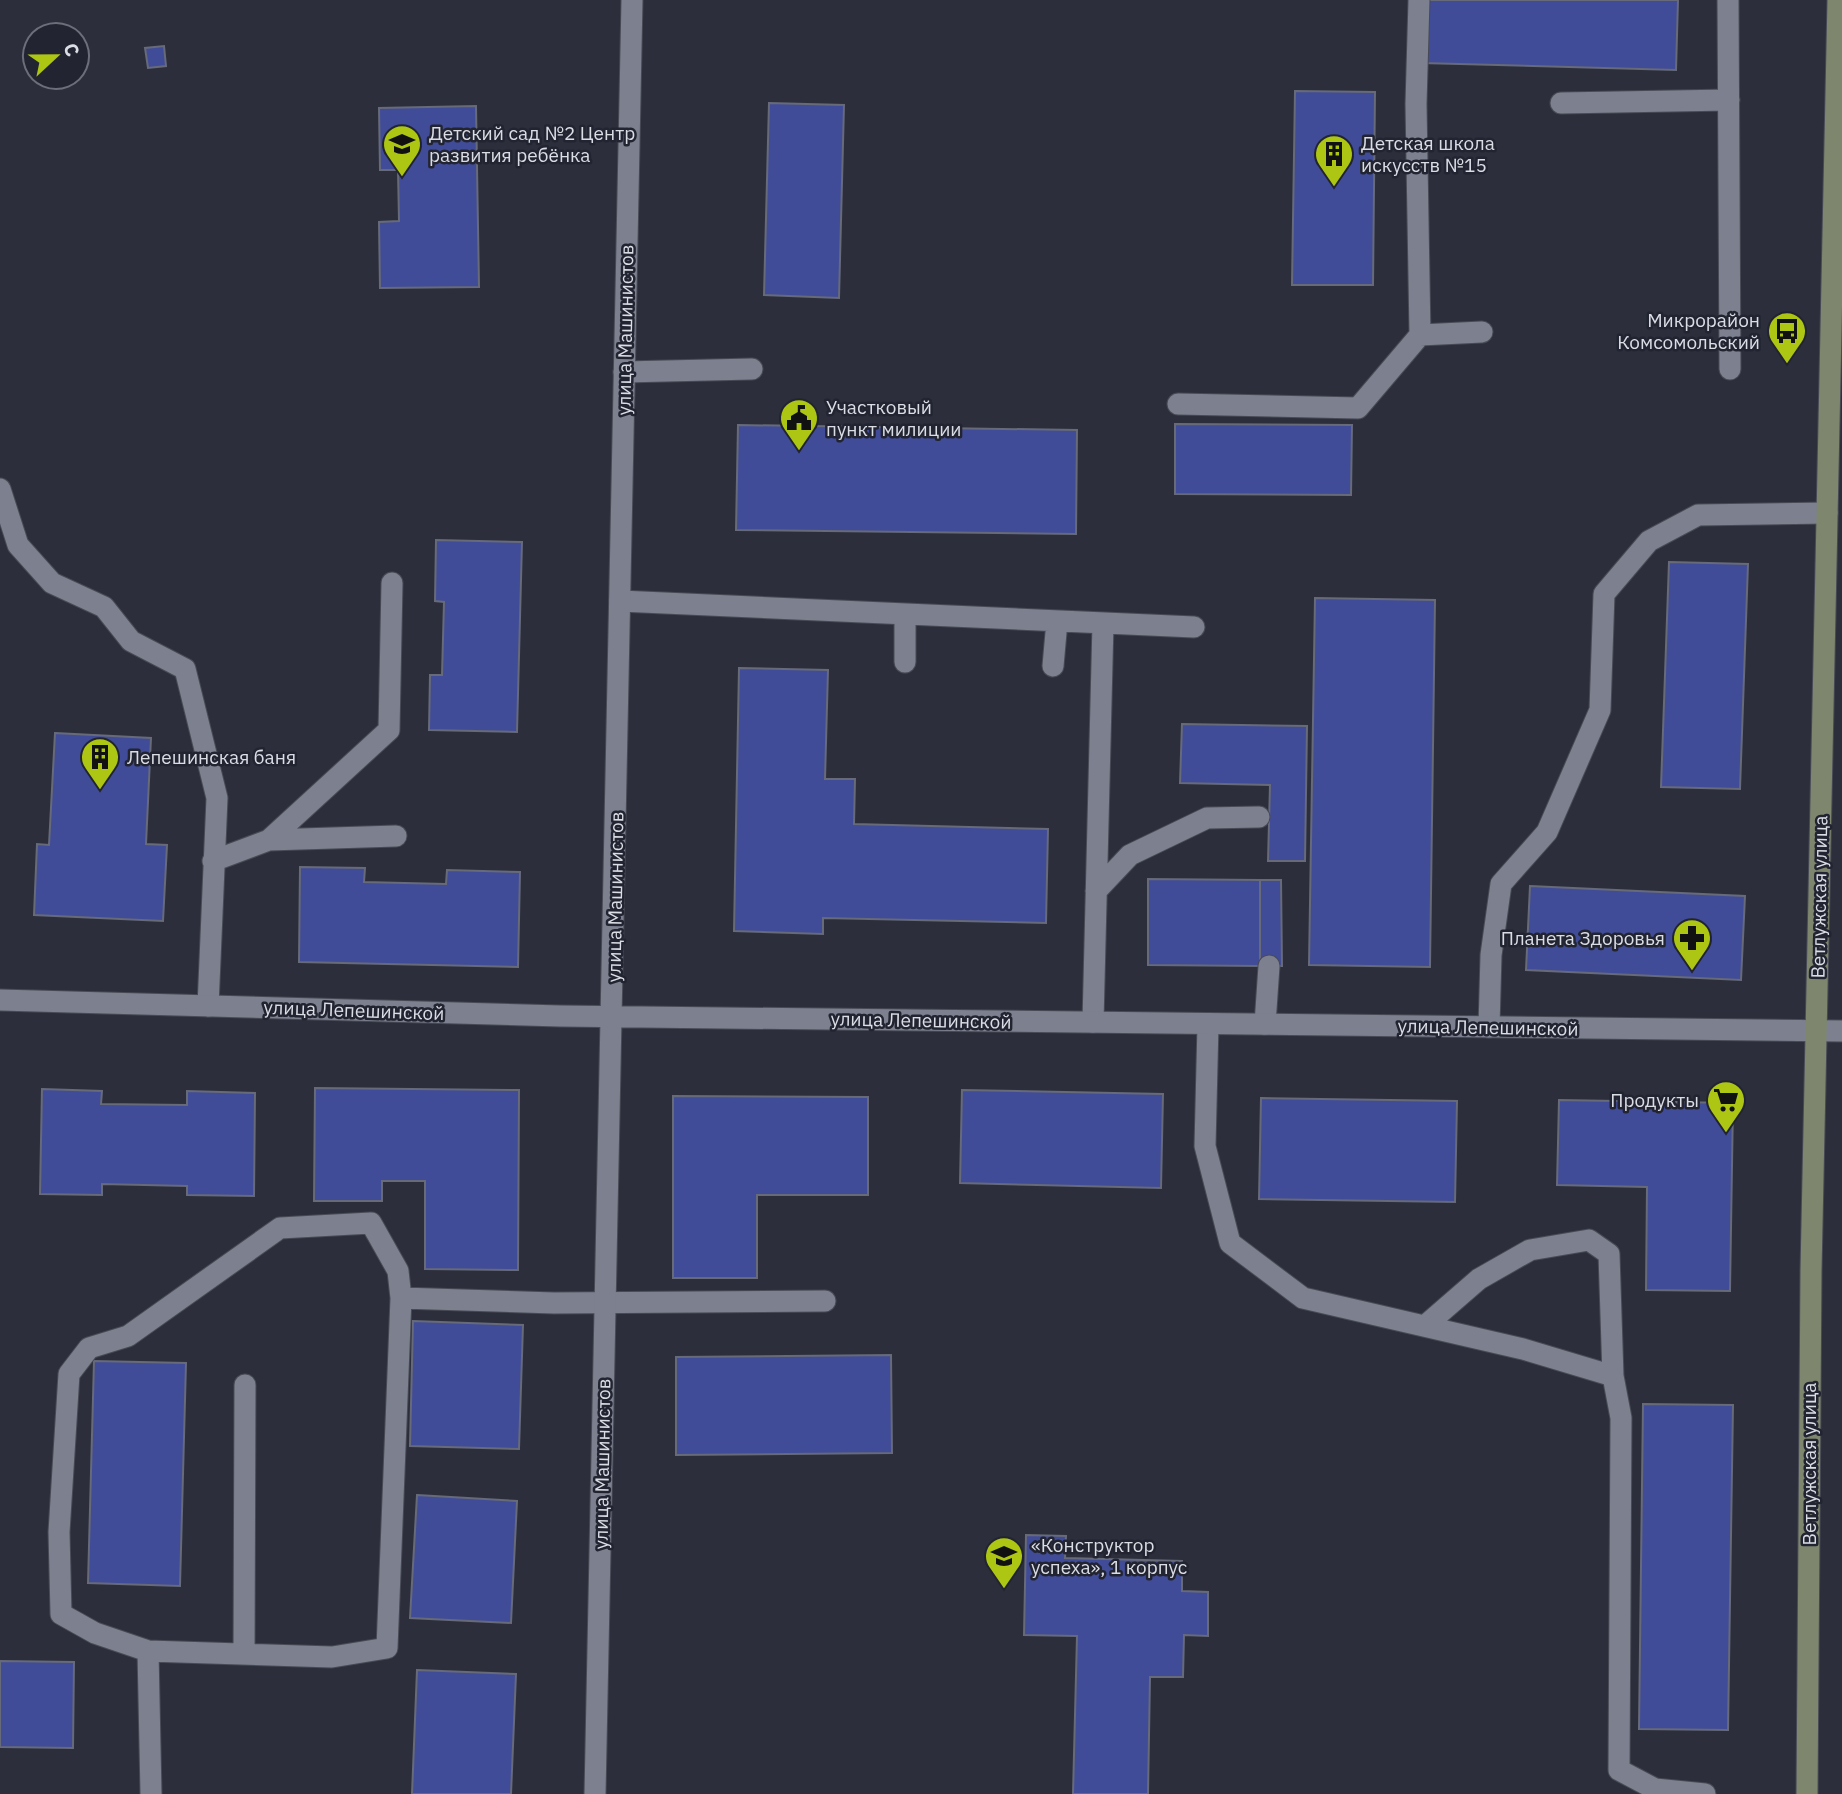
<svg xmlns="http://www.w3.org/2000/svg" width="1842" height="1794" font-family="'IBM Plex Sans',sans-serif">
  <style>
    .building { fill: #414c98; stroke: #676a79; stroke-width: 2 }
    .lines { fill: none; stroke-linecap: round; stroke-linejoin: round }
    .service-casing { stroke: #484a55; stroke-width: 23 }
    .minor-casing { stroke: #484a55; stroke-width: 23 }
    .secondary-casing { stroke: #484a55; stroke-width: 23 }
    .service { stroke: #7c808f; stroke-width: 21 }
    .minor { stroke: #7c808f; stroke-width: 21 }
    .secondary { stroke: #7e876e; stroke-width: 21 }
    .labels { text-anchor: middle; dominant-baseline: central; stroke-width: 5; stroke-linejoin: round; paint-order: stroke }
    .poi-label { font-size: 19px; fill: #dbdde5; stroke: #222531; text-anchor: start }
    .street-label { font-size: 19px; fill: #dbdde5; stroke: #222531 }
  </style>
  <rect width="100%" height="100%" fill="#2c2f3b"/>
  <path class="building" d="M1423 0H1678L1676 70 1422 63Z
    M164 46 166 66 148 68 145 48Z
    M1295 91 1375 92 1373 285H1292Z
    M769 103 844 105 839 298 764 295Z
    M476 106 479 287 380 288 379 222 399 221 398 170H380L379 108Z
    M1175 424 1352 425 1351 495 1175 494Z
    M738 425 1077 430 1076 534 736 530Z
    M436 540 522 542 517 732 429 730 430 675H442L444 602 435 601Z
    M1669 562 1748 564 1740 789 1661 787Z
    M1315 598 1435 600 1430 967 1309 965Z
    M739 668 828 670 825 779H855L854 824 1048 829 1046 923 823 918V934L734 931Z
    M1182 724 1307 726 1305 861H1268L1270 785 1180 783Z
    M55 733 151 738 146 844 167 845 163 921 34 915 37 844 49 845Z
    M300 867 365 868 364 882 446 884 447 870 520 872 518 967 299 962Z
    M1148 879 1260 880V966L1148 965Z
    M1260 880H1281L1282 966H1260Z
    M1530 886 1745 896 1741 980 1526 970Z
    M315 1088 519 1090 518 1270 425 1269V1181H382V1201H314Z
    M42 1089 102 1091 101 1104 187 1105V1091L255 1093 254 1196 187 1195V1186L102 1184V1195L40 1194Z
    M962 1090 1163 1094 1161 1188 960 1183Z
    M673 1096 868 1097V1195H757V1278H673Z
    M1261 1098 1457 1101 1455 1202 1259 1199Z
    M1559 1100 1733 1103 1730 1291 1646 1290 1647 1187 1557 1185Z
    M413 1321 523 1325 519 1449 410 1446Z
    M891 1355 892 1453 676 1455V1357Z
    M94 1361 186 1363 180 1586 88 1583Z
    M1643 1404 1733 1405 1728 1730 1639 1729Z
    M417 1495 517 1501 511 1623 410 1618Z
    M1026 1535 1066 1536 1065 1558 1182 1561V1591L1208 1592V1636L1184 1635 1183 1677H1150L1148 1794H1073L1077 1636 1024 1635Z
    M0 1661 74 1662 73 1748 0 1747Z
    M417 1670 516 1674 511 1794H412Z"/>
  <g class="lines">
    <defs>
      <path id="service" d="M1419 0 1416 104 1420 335 1482 332
        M1728 0 1730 369
        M1561 103 1729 100
        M624 372 752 369
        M1178 404 1358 408 1420 335
        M0 489 18 545 52 583 104 607 131 641 185 669 217 798 208 1006
        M620 601 1194 627
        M905 614V662
        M1053 666 1057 621
        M269 840 396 836
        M213 861 269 840 389 730 392 583
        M1096 891 1130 855 1207 818 1259 817
        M1093 1022 1103 623
        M1208 1024 1205 1146 1230 1243 1303 1298 1523 1349 1613 1376 1621 1418 1619 1770 1655 1789 1705 1794
        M1265 1024 1269 966
        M1489 1027 1491 955 1501 884 1547 832 1600 710 1604 594 1649 541 1698 515 1827 513
        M371 1223 398 1271 401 1298 387 1648 332 1657 148 1651 95 1633 61 1614 59 1532 69 1374 89 1348 128 1336 280 1228Z
        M401 1298 554 1303 825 1301
        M1426 1325 1479 1279 1530 1250 1589 1240 1609 1254 1613 1376
        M148 1651 151 1794
        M244 1654 245 1385"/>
      <path id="minor" d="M0 1000 560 1016 1842 1031
        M595 1794 632 0"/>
      <path id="secondary" d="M1807 1794 1811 1271 1838 0"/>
    </defs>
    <use href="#service" class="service-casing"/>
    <use href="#minor" class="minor-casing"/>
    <use href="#secondary" class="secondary-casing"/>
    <use href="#service" class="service"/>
    <use href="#minor" class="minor"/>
    <use href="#secondary" class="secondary"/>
  </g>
  <defs>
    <symbol id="school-pin" viewBox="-11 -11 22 30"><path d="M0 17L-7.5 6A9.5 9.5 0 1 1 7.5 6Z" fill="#acc613" stroke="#222531"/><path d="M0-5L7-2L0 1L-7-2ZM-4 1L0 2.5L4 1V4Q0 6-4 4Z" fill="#111"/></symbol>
    <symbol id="building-pin" viewBox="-11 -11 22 30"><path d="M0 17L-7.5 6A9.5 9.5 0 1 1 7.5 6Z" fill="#acc613" stroke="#222531"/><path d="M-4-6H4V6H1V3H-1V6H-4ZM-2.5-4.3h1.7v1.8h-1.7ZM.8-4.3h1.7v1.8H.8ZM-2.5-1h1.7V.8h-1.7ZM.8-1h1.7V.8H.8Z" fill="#111"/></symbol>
    <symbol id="bus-pin" viewBox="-11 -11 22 30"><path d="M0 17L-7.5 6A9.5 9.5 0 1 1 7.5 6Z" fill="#acc613" stroke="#222531"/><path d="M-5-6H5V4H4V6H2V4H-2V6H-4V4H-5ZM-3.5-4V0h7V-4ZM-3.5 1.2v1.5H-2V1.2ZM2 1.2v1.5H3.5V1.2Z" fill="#111"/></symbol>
    <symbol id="civic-pin" viewBox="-11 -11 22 30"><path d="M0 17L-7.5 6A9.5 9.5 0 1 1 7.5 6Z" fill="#acc613" stroke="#222531"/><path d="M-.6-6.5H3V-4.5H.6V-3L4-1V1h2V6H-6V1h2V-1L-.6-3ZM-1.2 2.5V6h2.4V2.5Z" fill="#111"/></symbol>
    <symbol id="pharmacy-pin" viewBox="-11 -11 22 30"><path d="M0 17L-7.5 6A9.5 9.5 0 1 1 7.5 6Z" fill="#acc613" stroke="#222531"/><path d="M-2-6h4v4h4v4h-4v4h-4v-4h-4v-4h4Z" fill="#111"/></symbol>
    <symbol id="supermarket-pin" viewBox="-11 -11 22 30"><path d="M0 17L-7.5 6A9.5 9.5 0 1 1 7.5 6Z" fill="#acc613" stroke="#222531"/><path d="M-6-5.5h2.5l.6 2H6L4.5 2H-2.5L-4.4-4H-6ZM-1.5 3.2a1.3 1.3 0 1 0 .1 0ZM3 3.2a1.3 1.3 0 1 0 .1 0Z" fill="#111"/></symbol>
  </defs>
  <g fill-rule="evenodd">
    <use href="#school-pin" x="380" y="122" width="44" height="60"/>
    <use href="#building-pin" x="1312" y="132" width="44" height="60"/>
    <use href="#bus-pin" x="1765" y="309" width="44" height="60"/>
    <use href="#civic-pin" x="777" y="396" width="44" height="60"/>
    <use href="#building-pin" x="78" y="735" width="44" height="60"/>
    <use href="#pharmacy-pin" x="1670" y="916" width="44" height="60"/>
    <use href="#supermarket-pin" x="1704" y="1078" width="44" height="60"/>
    <use href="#school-pin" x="982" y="1534" width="44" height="60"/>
  </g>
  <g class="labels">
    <g class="poi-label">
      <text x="429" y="133">Детский сад №2 Центр<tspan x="429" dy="22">развития ребёнка</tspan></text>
      <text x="1361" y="143">Детская школа<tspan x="1361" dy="22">искусств №15</tspan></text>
      <text x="1760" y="320" text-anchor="end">Микрорайон<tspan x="1760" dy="22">Комсомольский</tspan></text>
      <text x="826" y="407">Участковый<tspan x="826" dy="22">пункт милиции</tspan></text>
      <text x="127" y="757">Лепешинская баня</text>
      <text x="1665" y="938" text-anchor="end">Планета Здоровья</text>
      <text x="1699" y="1100" text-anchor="end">Продукты</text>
      <text x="1031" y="1545">«Конструктор<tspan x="1031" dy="22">успеха», 1 корпус</tspan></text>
    </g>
    <g class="street-label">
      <text transform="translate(625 330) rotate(-89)">улица Машинистов</text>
      <text transform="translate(615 897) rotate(-89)">улица Машинистов</text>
      <text transform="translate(1819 897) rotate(-89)">Ветлужская улица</text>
      <text transform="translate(354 1010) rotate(2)">улица Лепешинской</text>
      <text transform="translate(921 1020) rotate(1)">улица Лепешинской</text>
      <text transform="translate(1488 1027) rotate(1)">улица Лепешинской</text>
      <text transform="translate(602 1464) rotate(-89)">улица Машинистов</text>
      <text transform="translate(1809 1464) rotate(-90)">Ветлужская улица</text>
    </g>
  </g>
  <g transform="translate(56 56) rotate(68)"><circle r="33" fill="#222531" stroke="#6c6f79" stroke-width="2"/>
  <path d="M0-5L12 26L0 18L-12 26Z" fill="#acc613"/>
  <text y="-10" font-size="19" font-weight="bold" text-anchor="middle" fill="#dbdde5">С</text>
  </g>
</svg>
